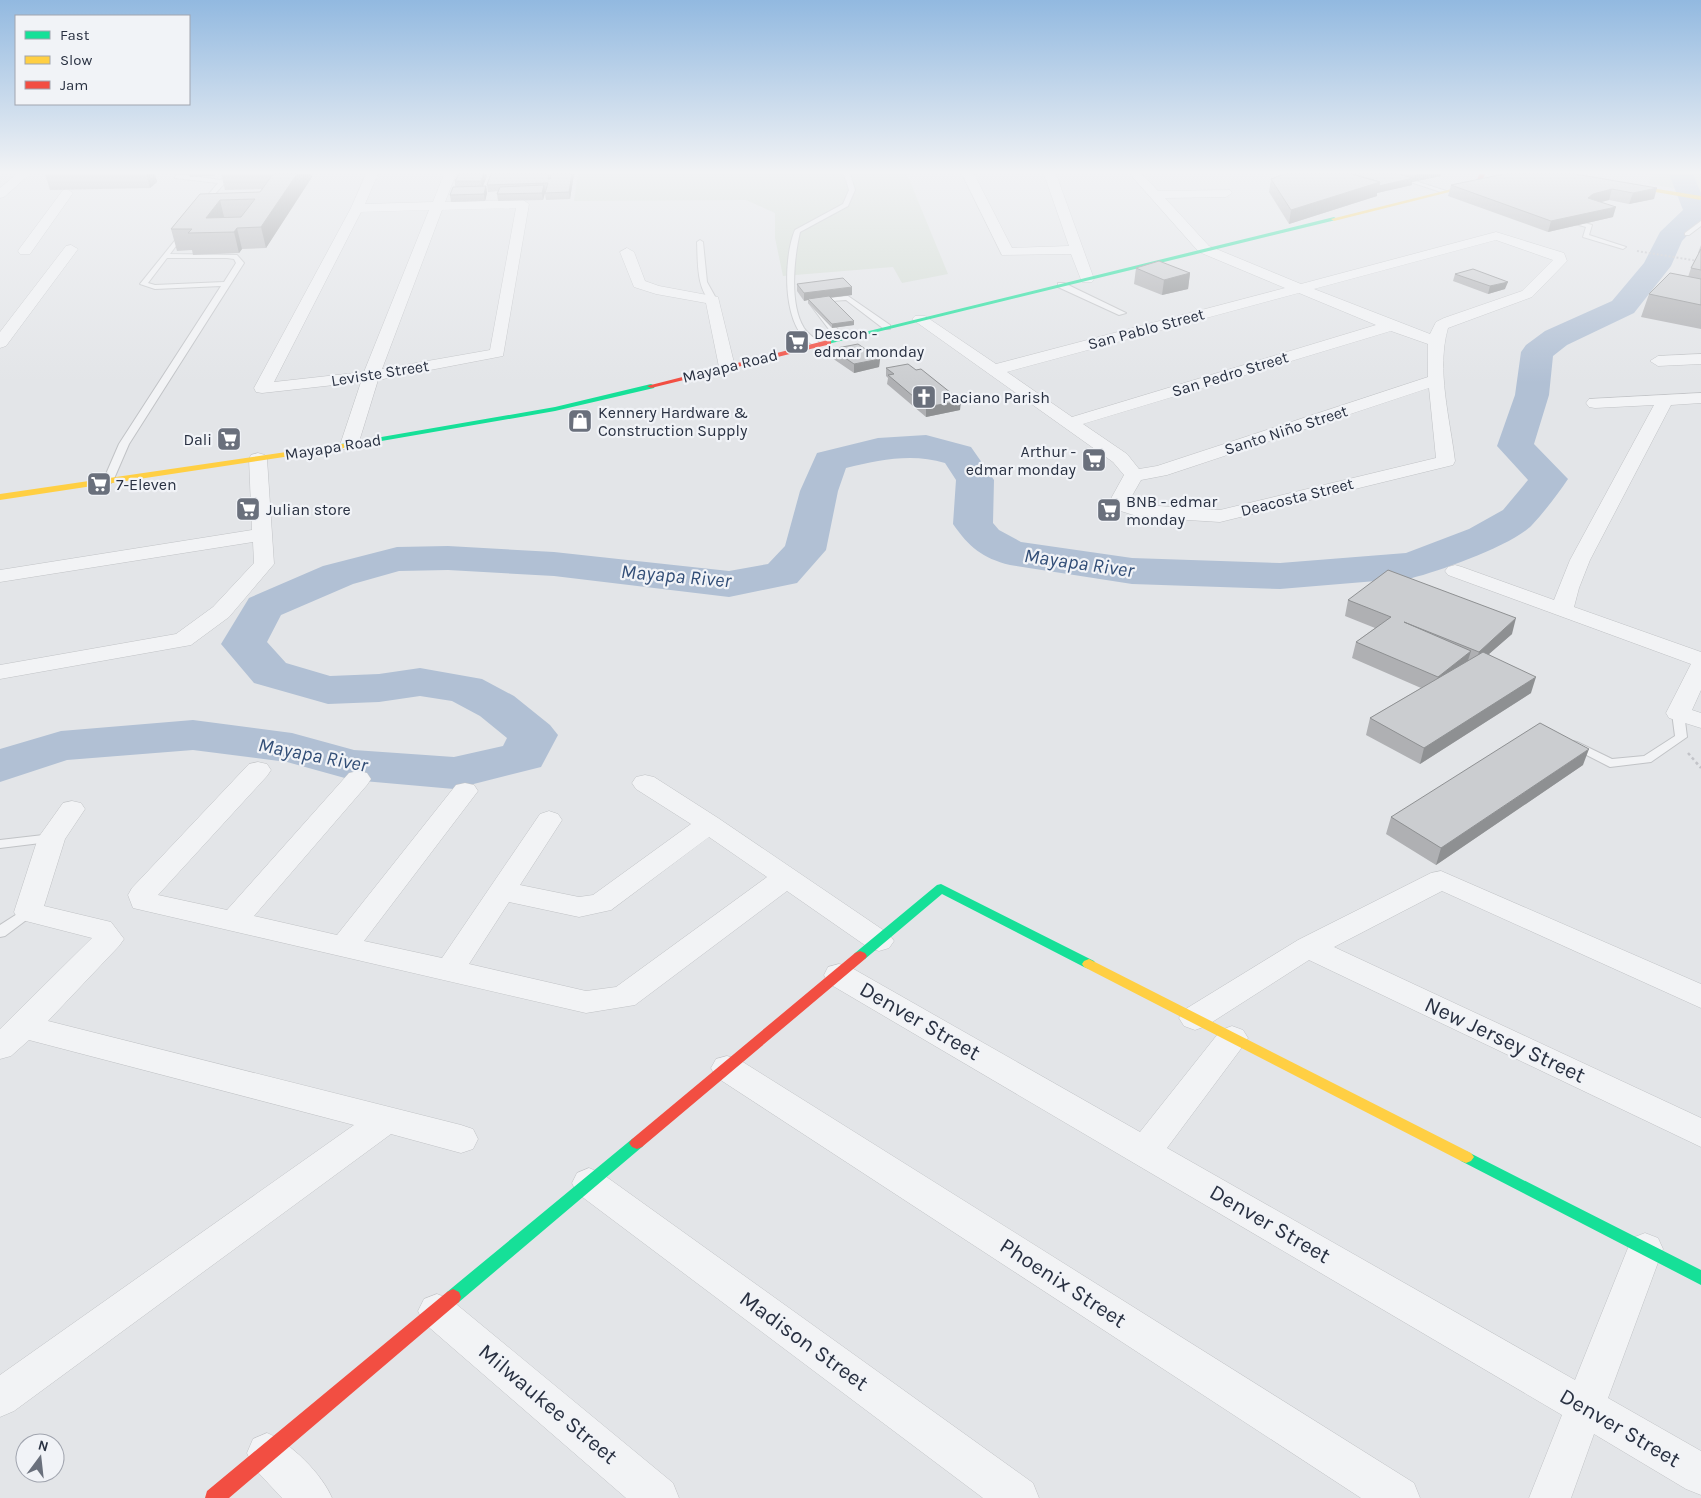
<svg xmlns="http://www.w3.org/2000/svg" width="1701" height="1498" font-family="Karla,sans-serif">
  <style>
    .green { fill: #d3dcd3 }
    .lines { fill: none; stroke-linecap: round; stroke-linejoin: round }
    .river { fill: #b1c0d4; fill-rule: evenodd }
    .lane-casing { stroke: #c1c3c6; stroke-width: 2 }
    .street-casing { stroke: #c1c3c6; stroke-width: 1 }
    .path-far1 { stroke: #c2c3c8; stroke-width: 2; stroke-dasharray: 2 2; stroke-linecap: butt }
    .path { stroke: #c2c3c8; stroke-width: 2.5; stroke-dasharray: 3 3; stroke-linecap: butt }
    .lane { fill: #f2f3f5; fill-rule: evenodd }
    .street { fill: #f2f3f5; fill-rule: evenodd }
    .fast { fill: #16e098; fill-rule: evenodd }
    .slow { fill: #ffcf43; fill-rule: evenodd }
    .jam { fill: #f24e42; fill-rule: evenodd }
    .wall { fill: #afb0b3 }
    .shaded-wall { fill: #8e9092 }
    .building { fill: #cbcdd0; stroke: #8e9092; fill-rule: evenodd }
    .labels { text-anchor: middle; dominant-baseline: central; stroke-width: 4.5; stroke-linejoin: round; paint-order: stroke }
    .far-street-label { font-size: 16px; fill: #293142; stroke: #f1f3f7 }
    .far-poi-label { font-size: 16px; fill: #293142; stroke: #f1f3f7; text-anchor: start }
    .water-label { font-size: 20px; font-style: italic; fill: #324e77; stroke: #f1f3f7 }
    .near-street-label { font-size: 22px; fill: #293142; stroke: #f1f3f7 }
  </style>
  <rect width="100%" height="100%" fill="#e3e5e8"/>
  <path class="green" d="M578 174H907L948 274 902 283 893 267 783 276 775 238V213L746 200 574 201Z
    M1652 174H1701V193L1649 184Z"/>
  <g class="lines">
    <path class="river" d="M1669 174H1693L1701 193V221L1682 241 1671 266 1634 313 1567 345 1553 356 1549 395 1534 444 1568 479C1557 495 1545 511 1532 525 1513 545 1440 571 1412 578L1280 589 1132 584 1010 565C982 558 969 547 953 524L956 480 945 463C912 453 879 460 846 468L838 491 826 550 797 583 729 597 554 576 448 570 399 571 353 584 281 615 267 642 286 663 330 676 379 674 420 668 482 679 514 696 550 725 558 735 541 767 454 789 352 780 287 762 193 750 67 760 0 782V749L61 731 193 720 292 733 354 750 454 757 503 746 507 738 480 716 452 701 420 696 379 702 328 704 254 683 221 644 249 598 323 566 397 547 448 546 554 552 729 571 768 564 785 546 800 491 817 453 878 438 926 435 971 447 994 480 993 523 999 530 1021 542 1132 558 1280 563 1406 553 1469 529 1503 510 1528 480 1497 446 1515 395 1521 352 1526 345 1545 331 1612 301 1644 263 1660 232 1683 210Z"/>
    <defs>
      <path id="lane" d="M177 174 221 180 227 174H233L202 208 199 206 218 183 175 178Z
        M844 174H850L855 190 848 206 800 232C794 258 789 304 804 328 808 334 815 338 820 344L816 346C781 333 783 258 795 230L843 204 849 190Z
        M1386 174H1394L1446 191 1441 192Z
        M1567 218 1592 225 1589 235 1626 247 1623 249 1583 237 1586 227 1565 221V219Z
        M1701 221V226L1689 235H1685V233Z
        M185 228 188 230 170 254 237 255 244 263 129 444 113 481 111 483H105L103 481 119 444 221 286 155 289 140 284ZM167 258H227L234 259 236 263 224 282 155 285 148 283Z
        M700 240 703 242 707 282 717 300 713 302C696 293 698 259 697 242Z
        M1058 283H1064L1126 313 1119 315 1058 287Z
        M848 296 890 325V329H884L846 300 817 302 844 338 837 340 809 303 814 298Z
        M1678 709 1684 713 1687 737 1651 762 1610 767 1567 745 1573 741 1577 742 1612 759 1644 756 1675 736 1672 713Z
        M52 834 57 835 59 838 57 841 0 848V840Z
        M28 907 33 909 35 912 33 915 5 936 0 937V925Z"/>
      <path id="street" d="M17 174H30L4 197 0 198V188Z
        M366 174H378L365 204 433 202 444 174H456L445 202 523 200 529 204 503 356 378 380 358 445 355 449H343L340 445 361 382 262 393 256 392 254 388 351 208ZM516 208 490 350 382 369 442 210ZM429 210 364 372 274 382 361 212Z
        M962 174H974L1012 248 1069 246 1044 174H1056L1094 279 1092 282H1082L1071 254 1002 255Z
        M1130 174H1142L1158 191 1230 190 1232 193 1226 197 1165 198 1209 246 1301 284 1496 232 1564 253 1567 261 1532 297 1448 328C1436 369 1450 419 1455 461L1453 465 1220 522 1140 517 1111 508 1108 504 1124 475 1113 462 912 319 915 316H925L996 364 1285 288 1199 252ZM1496 240 1553 260 1522 291 1444 318 1436 322 1430 334 1314 289ZM1299 293 1376 325 1072 417 1007 372ZM1391 331 1428 344V377L1157 466 1139 469 1127 454 1083 424ZM1429 388 1436 458 1220 510 1142 505 1129 501 1141 480 1167 475Z
        M67 189 73 193 30 254H20L18 251 20 248 63 190Z
        M71 245 78 249 6 346 0 348V332L66 246Z
        M627 248 634 252 645 281 659 286 718 297 735 367 733 370 727 372 719 367 706 303 656 294 634 287 620 252Z
        M1701 354V364L1658 366 1650 361 1658 356Z
        M1701 393V403L1671 405 1590 560 1579 588 1574 607 1701 652V690L1692 710 1701 713V728L1669 718 1666 713 1691 664 1448 575 1445 571 1448 567 1455 565 1462 567 1554 600 1570 560 1654 405 1595 408 1589 407 1586 403 1589 399Z
        M258 453 265 455 267 459 274 564 229 617 191 645 0 679V665L176 634 213 607 254 563 253 542 0 582V570L252 530 249 459 251 455Z
        M258 762 267 764 271 770 267 776 158 895 227 910 349 773 358 771 367 773 371 779 367 785 254 916 337 935 456 785 465 783 474 785 478 791 364 941 442 958 540 814 549 811 558 814 562 820 520 885 579 897 593 895 691 824 636 789 632 783 636 777 645 775 654 777 718 818 889 934 894 941 889 948 879 951 869 948 787 891 635 1005 586 1013 133 908 128 895 132 888 249 764ZM709 837 767 877 616 987 586 991 469 964 509 902 579 917 611 910Z
        M72 801 81 803 85 809 65 839 44 906 111 922 124 939 119 946 48 1021 461 1125 473 1129 478 1139 473 1149 461 1153 391 1134 14 1411 0 1417V1375L354 1125 29 1040 11 1056 0 1059V1029L92 938 18 919 14 912 38 838 63 803Z
        M1441 871 1701 984V1008L1442 891 1334 947 1701 1118V1147L1309 960 1206 1026 1195 1030 1184 1026 1179 1018 1184 1010 1298 940 1431 873Z
        M839 964 850 967 1140 1132 1221 1030 1232 1026 1243 1030 1248 1038 1243 1046 1167 1148 1575 1380 1632 1238 1645 1233 1658 1238 1663 1249 1608 1398 1701 1451V1495L1686 1489 1594 1434 1571 1498H1529L1562 1415 828 983 824 975 828 967Z
        M727 1056 738 1059 1414 1483 1420 1498H1361L716 1077 711 1068 716 1059Z
        M589 1168 601 1173 1033 1483 1039 1498H983L577 1193 572 1183 577 1173Z
        M437 1294 450 1299 673 1483 679 1498H626L424 1323 418 1311 424 1299Z
        M267 1433C291 1443 322 1474 332 1498H282L253 1467 247 1453 253 1439Z"/>
    </defs>
    <use href="#lane" class="lane-casing"/>
    <use href="#street" class="street-casing"/>
    <path class="path-far1" d="M1637 251 1698 261"/>
    <path class="path" d="M1688 753 1701 768"/>
    <use href="#lane" class="lane"/>
    <use href="#street" class="street"/>
    <path class="fast" d="M1334 217 1337 219 1336 220 828 344 824 342Z
      M651 384 655 386 654 388 555 411 341 448 337 446 341 444 555 407Z
      M941 884 1094 961 1096 964 1094 967 1089 969 1084 967 942 894 865 959H855L853 956 855 953 937 885Z
      M637 1137 642 1139 645 1143 642 1147 459 1302 453 1305 447 1302 445 1297 447 1292 632 1139Z
      M1466 1151 1701 1270V1285L1461 1161 1458 1157 1461 1153Z"/>
    <path class="slow" d="M1512 174H1521L1334 221 1331 219Z
      M1553 174H1564L1701 196V200Z
      M341 444H344V448L0 500V494Z
      M1089 959 1471 1153 1474 1157 1471 1161 1466 1163 1461 1161 1084 967 1082 964 1084 961Z"/>
    <path class="jam" d="M1479 174H1485L1482 181 1513 178 1516 180 1479 185 1476 183Z
      M828 340H831V344L651 388 647 386Z
      M860 951 865 953 867 956 865 959 642 1147 637 1149 632 1147 629 1143 632 1139 855 953Z
      M453 1289 459 1292 461 1297 459 1302 229 1498H205L207 1491 447 1292Z"/>
  </g>
  <path class="wall" d="M45 174H155L157 182 150 188 50 190Z
    M189 174H216L214 176 190 177Z
    M221 174H311L312 177 266 248 242 249 239 253 193 255 192 250 177 251 171 229 200 194 260 192 262 189 225 190Z
    M459 174H487V176L483 186H486L487 193 485 201 451 202 450 195 455 187V181Z
    M551 174H574L570 199 546 200 545 194 543 200 498 201 497 194 498 191 488 192 487 185 550 177Z
    M1284 174H1441V176L1412 182V185L1377 193V196L1289 224 1269 192 1271 179Z
    M1575 174 1654 199 1629 204 1609 200 1601 202 1613 217 1548 232 1448 196 1451 185Z
    M1701 245V329L1641 317 1649 294 1688 277 1691 268 1699 253H1698Z
    M1136 268 1190 273 1188 289 1162 295 1134 284Z
    M1455 274 1505 289 1488 294 1453 281Z
    M797 284 852 295 830 298 854 325 832 328 808 303V300L804 301 797 291Z
    M832 349 880 359 879 367 854 373 832 358Z
    M886 368 960 410 926 417 887 384 888 378 886 376Z
    M1348 600 1512 634 1489 654 1531 693 1420 764 1366 735 1370 718 1421 688 1352 658 1356 642 1375 628 1345 616Z
    M1583 765 1436 865 1386 834 1391 817Z"/>
  <path class="shaded-wall" d="M146 174H155L157 182 150 188Z
    M297 174H311L312 177 266 248 261 227Z
    M484 174H487V176L482 188 481 181Z
    M572 174H574L570 199 569 192Z
    M1420 174H1441V176L1412 182V185L1377 193V196L1289 224 1291 210 1380 182 1413 178 1414 175Z
    M544 185 545 192 543 200 542 193Z
    M486 186 487 193 485 201 484 194Z
    M1657 188 1654 199 1629 204 1633 193Z
    M1612 189 1609 200 1590 205 1588 198 1593 194Z
    M220 200 225 221 206 218Z
    M1616 207 1613 217 1548 232 1551 221Z
    M237 228 242 249 239 253 234 232Z
    M1190 273 1188 289 1162 295 1164 280Z
    M1508 282 1505 289 1488 294 1490 286Z
    M852 287V295L809 300 808 299V300L804 301V293Z
    M854 321V325L832 328V324Z
    M880 359 879 367 854 373V364Z
    M961 401 960 410 926 417V407Z
    M1516 618 1512 634 1474 667 1479 652Z
    M1471 651 1466 667 1433 693 1438 677Z
    M1536 677 1531 693 1420 764 1424 748Z
    M1589 749 1583 765 1436 865 1441 848Z"/>
  <path class="building" d="M273 174H297L261 227 237 228 234 232 188 233 192 229H171L200 194 260 192ZM255 199 241 217 206 218 220 200Z
    M459 174H484L481 181H455Z
    M491 174H549L548 179H550L551 174H572L569 192 545 193 548 183 487 185Z
    M1284 174H1352L1380 182 1291 210 1271 179Z
    M1352 174H1399L1413 178 1379 186 1380 182Z
    M1504 174H1575L1657 188 1633 193 1612 189 1593 194 1588 198 1616 207 1551 221 1451 185Z
    M544 185 542 193 497 194 500 187Z
    M486 186 484 194 450 195 453 187Z
    M1701 249V270L1691 268Z
    M1159 261 1190 273 1164 280 1136 268Z
    M1473 269 1508 282 1490 286 1455 274Z
    M1670 273 1701 279V305L1649 294Z
    M843 278 852 287 804 293 797 284Z
    M829 296 854 321 832 324 808 299Z
    M858 344 880 359 854 364 832 349Z
    M908 364 916 370 921 369 961 401 926 407 888 375 894 374 886 368Z
    M1388 570 1516 618 1479 652 1404 622 1471 651 1438 677 1356 642 1391 617 1348 600Z
    M1483 652 1536 677 1424 748 1370 718Z
    M1540 723 1589 749 1441 848 1391 817Z"/>
  <linearGradient id="sky" x2="0" y2="1"><stop stop-color="#92b9e0"/><stop offset="0.45" stop-color="#f2f3f5"/><stop offset="1" stop-color="#f2f3f5" stop-opacity="0"/></linearGradient>
  <rect width="1701" height="383" fill="url(#sky)"/>
  <defs>
    <symbol id="supermarket-square" viewBox="-11 -11 22 22"><rect x="-9" y="-9" width="18" height="18" rx="4" fill="#6a707c" stroke="#f1f3f7"/><path d="M-6-5.5h2.5l.6 2H6L4.5 2H-2.5L-4.4-4H-6ZM-1.5 3.2a1.3 1.3 0 1 0 .1 0ZM3 3.2a1.3 1.3 0 1 0 .1 0Z" fill="#fff"/></symbol>
    <symbol id="church-square" viewBox="-11 -11 22 22"><rect x="-9" y="-9" width="18" height="18" rx="4" fill="#6a707c" stroke="#f1f3f7"/><path d="M-1.2-6h2.4v3.5h3.3v2.4h-3.3V6h-2.4V-.1h-3.3v-2.4h3.3Z" fill="#fff"/></symbol>
    <symbol id="shop-square" viewBox="-11 -11 22 22"><rect x="-9" y="-9" width="18" height="18" rx="4" fill="#6a707c" stroke="#f1f3f7"/><path d="M-5-2.5h2.3a2.7 3.5 0 0 1 5.4 0H5L5.5 6h-11ZM-1.5-2.5h3a1.5 2.3 0 0 0-3 0Z" fill="#fff"/></symbol>
  </defs>
  <g fill-rule="evenodd">
    <use href="#supermarket-square" x="783" y="328" width="28" height="28"/>
    <use href="#church-square" x="910" y="383" width="28" height="28"/>
    <use href="#shop-square" x="566" y="407" width="28" height="28"/>
    <use href="#supermarket-square" x="215" y="425" width="28" height="28"/>
    <use href="#supermarket-square" x="1080" y="446" width="28" height="28"/>
    <use href="#supermarket-square" x="85" y="470" width="28" height="28"/>
    <use href="#supermarket-square" x="234" y="495" width="28" height="28"/>
    <use href="#supermarket-square" x="1095" y="496" width="28" height="28"/>
  </g>
  <g class="labels">
    <g class="far-street-label">
      <text transform="translate(1146 329) rotate(-15)">San Pablo Street</text>
      <text transform="translate(730 366) rotate(-14)">Mayapa Road</text>
      <text transform="translate(380 373) rotate(-9)">Leviste Street</text>
      <text transform="translate(1230 374) rotate(-17)">San Pedro Street</text>
      <text transform="translate(1286 430) rotate(-18)">Santo Niño Street</text>
      <text transform="translate(333 447) rotate(-9)">Mayapa Road</text>
      <text transform="translate(1297 497) rotate(-14)">Deacosta Street</text>
    </g>
    <g class="far-poi-label">
      <text x="814" y="333">Descon -<tspan x="814" dy="18">edmar monday</tspan></text>
      <text x="942" y="397">Paciano Parish</text>
      <text x="598" y="412">Kennery Hardware &amp;<tspan x="598" dy="18">Construction Supply</tspan></text>
      <text x="212" y="439" text-anchor="end">Dali</text>
      <text x="1076" y="451" text-anchor="end">Arthur -<tspan x="1076" dy="18">edmar monday</tspan></text>
      <text x="116" y="484">7-Eleven</text>
      <text x="1126" y="501">BNB - edmar<tspan x="1126" dy="18">monday</tspan></text>
      <text x="266" y="509">Julian store</text>
    </g>
    <g class="water-label">
      <text transform="translate(1079 563) rotate(8)">Mayapa River</text>
      <text transform="translate(676 576) rotate(5)">Mayapa River</text>
      <text transform="translate(313 755) rotate(11)">Mayapa River</text>
    </g>
    <g class="near-street-label">
      <text transform="translate(920 1021) rotate(30)">Denver Street</text>
      <text transform="translate(1505 1040) rotate(25)">New Jersey Street</text>
      <text transform="translate(1270 1224) rotate(30)">Denver Street</text>
      <text transform="translate(1063 1283) rotate(33)">Phoenix Street</text>
      <text transform="translate(804 1341) rotate(36)">Madison Street</text>
      <text transform="translate(548 1404) rotate(40)">Milwaukee Street</text>
      <text transform="translate(1620 1428) rotate(30)">Denver Street</text>
    </g>
  </g>
  <rect x="15" y="15" width="175" height="90" fill="#f1f3f7" stroke="#a1a5af"/>
  <rect x="25" y="31" width="25" height="8" fill="#16e098" stroke="#a1a5af"/>
  <text x="60" y="40" font-size="15" fill="#293142">Fast</text>
  <rect x="25" y="56" width="25" height="8" fill="#ffcf43" stroke="#a1a5af"/>
  <text x="60" y="65" font-size="15" fill="#293142">Slow</text>
  <rect x="25" y="81" width="25" height="8" fill="#f24e42" stroke="#a1a5af"/>
  <text x="60" y="90" font-size="15" fill="#293142">Jam</text>
  <g transform="translate(40 1458) rotate(15)"><circle r="24" fill="#f1f3f7" stroke="#a1a5af"/>
  <path d="M0-4L9 19L0 12L-9 19Z" fill="#6a707c"/>
  <text y="-8" font-size="14" font-weight="bold" text-anchor="middle" fill="#293142">N</text>
  </g>
</svg>
